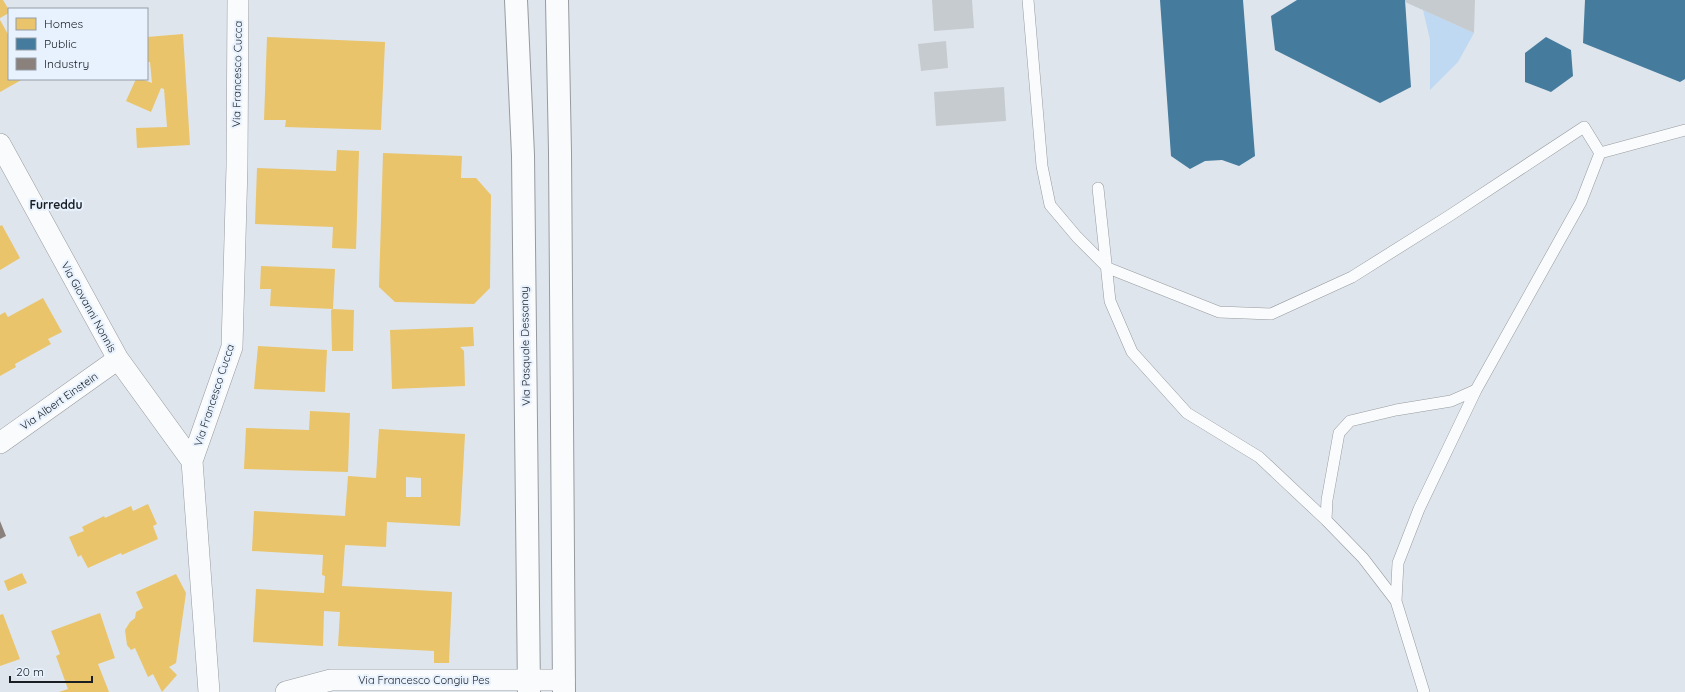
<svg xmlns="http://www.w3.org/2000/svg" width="1685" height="692" font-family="Quicksand,sans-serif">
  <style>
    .green { fill: #c0d9f3 }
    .homes { fill: #e9c46a; fill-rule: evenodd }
    .public { fill: #457b9d }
    .industry { fill: #8a817c }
    .building { fill: #c6cbd0 }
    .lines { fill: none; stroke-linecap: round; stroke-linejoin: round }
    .service-casing { stroke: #979ba0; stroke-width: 12 }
    .minor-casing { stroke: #979ba0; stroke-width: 22 }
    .secondary-casing { stroke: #979ba0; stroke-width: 24 }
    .service { stroke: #fafbfc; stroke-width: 11 }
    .minor { stroke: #fafbfc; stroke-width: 21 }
    .secondary { stroke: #fafbfc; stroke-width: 22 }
    .labels { text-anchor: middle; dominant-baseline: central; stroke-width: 4; stroke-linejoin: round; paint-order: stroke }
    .street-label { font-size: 11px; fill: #1a1e23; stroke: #e7f2fe }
    .neighbourhood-label { font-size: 12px; font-weight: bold; fill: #1a1e23; stroke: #e7f2fe }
  </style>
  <rect width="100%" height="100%" fill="#dfe5ec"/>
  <path class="green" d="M1423 10 1474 33 1458 62 1430 90V40Z"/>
  <path class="homes" d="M0 0H3L9 10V13L0 18Z
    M0 20 9 36V79H23L0 92Z
    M183 34 190 145 137 148 136 128 167 127 164 89 161 88 151 112 126 101 136 79H141L152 83 150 62H147V37Z
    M267 37 385 42 381 130 285 127 286 120H264Z
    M337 150 359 151 356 249 332 248 333 227 255 224 257 168 336 171Z
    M383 153 462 156 461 178H476L491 195 490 288 474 304 395 302 379 287Z
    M2 225 20 258 0 270V226Z
    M261 266 335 269 333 309 354 310 353 351H332L331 310 333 309 270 306 271 289H260Z
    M43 298 62 332 48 339 51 344 15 364 16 367 0 376V315L5 312 8 317Z
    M473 327 474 346 460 347 464 351 465 386 392 389 390 330Z
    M258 346 327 350 325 392 254 389Z
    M310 411 350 413 348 472 244 469 246 428 309 430Z
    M379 429 465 434 460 526 387 522 386 547 345 545 342 586 452 592 449 663H434V651L338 646 340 612 324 611 323 646 253 642 256 589 324 593 325 576 322 575 323 555 252 551 254 511 345 516 348 476 376 478ZM406 477 421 478V497H406Z
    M148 504 157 524 153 526 158 539 122 555 121 553 88 568 81 555 78 557 69 537 84 531 82 527 104 516 105 518 131 506 133 511Z
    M22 573 27 583 8 591 4 581Z
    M176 574 186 593 176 663 169 667 177 675 162 692 153 674 148 677 135 648 131 650 127 645 125 630 130 622 135 618 136 612 143 608 136 592Z
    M100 613 115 658 98 664 109 692H59L68 689 56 656 60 654 51 631Z
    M3 614 20 659 0 666V615Z"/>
  <path class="public" d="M1160 0H1243L1255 156 1239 166 1222 160 1205 161 1190 169 1171 156Z
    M1297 0H1405L1411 87 1380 103 1275 50 1271 16Z
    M1585 0H1685V79L1680 82 1583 43Z
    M1546 37 1571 50 1573 76 1551 92 1525 82V53Z"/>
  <path class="industry" d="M0 521 6 536 0 539Z"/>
  <path class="building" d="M932 0H972L974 28 934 31Z
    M1405 0H1475L1474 33 1405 2Z
    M946 41 948 68 921 71 918 44Z
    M1004 87 1006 121 936 126 934 92Z"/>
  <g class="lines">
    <defs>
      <path id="service" d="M1028 0 1042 166 1050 205 1077 237 1108 268 1219 312 1271 314 1352 277 1449 216 1584 127 1600 153 1581 202 1476 390 1419 509 1398 563 1396 601
        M1600 153 1685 130
        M1098 188 1110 301 1132 352 1187 413 1259 457 1326 520 1363 558 1396 601 1424 692
        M1326 520 1327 500 1339 433 1350 421 1396 410 1451 401 1476 390"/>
      <path id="minor" d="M0 144 118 359 192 461
        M0 443 118 359
        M209 692 192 461 232 347 237 166 238 0
        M286 692 331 680H564"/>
      <path id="secondary" d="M516 0 523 155 529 692
        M557 0 560 152 564 692"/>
    </defs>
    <use href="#service" class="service-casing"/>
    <use href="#minor" class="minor-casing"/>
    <use href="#secondary" class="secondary-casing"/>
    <use href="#service" class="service"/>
    <use href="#minor" class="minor"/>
    <use href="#secondary" class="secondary"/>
  </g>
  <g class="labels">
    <g class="street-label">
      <text transform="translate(237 74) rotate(-89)">Via Francesco Cucca</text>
      <text transform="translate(89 307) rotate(61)">Via Giovanni Nonnis</text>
      <text transform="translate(525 346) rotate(-91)">Via Pasquale Dessanay</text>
      <text transform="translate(214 395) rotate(-72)">Via Francesco Cucca</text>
      <text transform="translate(59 401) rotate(-35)">Via Albert Einstein</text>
      <text x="424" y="680">Via Francesco Congiu Pes</text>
    </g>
    <g class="neighbourhood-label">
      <text x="56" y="204">Furreddu</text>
    </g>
  </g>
  <rect x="8" y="8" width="140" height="72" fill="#e7f2fe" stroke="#959da6"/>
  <rect x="16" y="18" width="20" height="12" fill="#e9c46a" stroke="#959da6"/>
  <text x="44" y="28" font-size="12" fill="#1a1e23">Homes</text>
  <rect x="16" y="38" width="20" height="12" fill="#457b9d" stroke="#959da6"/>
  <text x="44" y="48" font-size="12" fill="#1a1e23">Public</text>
  <rect x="16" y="58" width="20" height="12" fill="#8a817c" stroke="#959da6"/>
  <text x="44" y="68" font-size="12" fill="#1a1e23">Industry</text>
  <path d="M10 676v6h82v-6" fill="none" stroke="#1a1e23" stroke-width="2"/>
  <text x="16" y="676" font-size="12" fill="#1a1e23" stroke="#e7f2fe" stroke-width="3" paint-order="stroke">20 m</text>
</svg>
